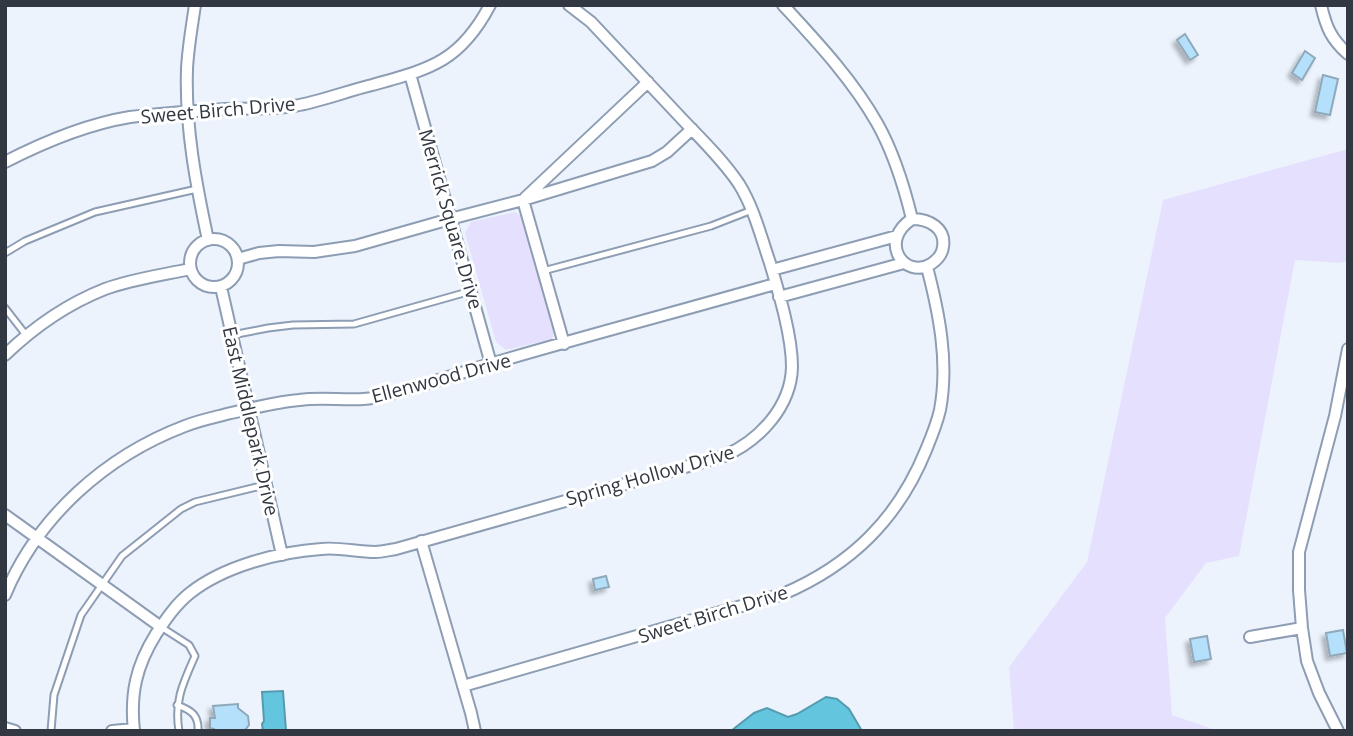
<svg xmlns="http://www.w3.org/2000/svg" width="1353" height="736" font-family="'Open Sans',sans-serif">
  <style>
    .green { fill: #e6e0ff }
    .water { fill: #64c5df; stroke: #559bb0; stroke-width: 2 }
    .building { fill: #b5e0fc; stroke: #90a9ba; stroke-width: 2; filter: url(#shadow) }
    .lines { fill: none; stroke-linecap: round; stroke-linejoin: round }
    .service-casing { stroke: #8d9db3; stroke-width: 9 }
    .minor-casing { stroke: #8d9db3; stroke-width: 14 }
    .service { stroke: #fff; stroke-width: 5 }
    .minor { stroke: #fff; stroke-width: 10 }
    .labels { text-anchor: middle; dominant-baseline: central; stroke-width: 6; stroke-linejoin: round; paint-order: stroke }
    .street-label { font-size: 19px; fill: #323842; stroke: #fff }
  </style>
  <defs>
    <filter id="shadow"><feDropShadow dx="-4" dy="4" stdDeviation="2" flood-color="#0004"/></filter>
  </defs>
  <rect width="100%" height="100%" fill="#ecf3fd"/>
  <path class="green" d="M1348 149V261L1340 263 1295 260 1239 556 1206 563 1165 618 1172 715 1219 731H1014L1009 667 1087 562 1163 200Z
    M515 212 524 218 557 327 552 339 506 350 496 342 465 233 471 222Z"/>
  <path class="water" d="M283 691 286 731H263L262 724 264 721 262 692Z
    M826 697 837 699 849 709 862 731H731L754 713 767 708 788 717 797 714Z"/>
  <path class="building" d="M1185 34 1198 55 1190 60 1177 40Z
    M1305 51 1315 58 1302 80 1292 73Z
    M1323 75 1338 79 1330 115 1315 112Z
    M606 576 609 587 595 590 593 579Z
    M1343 630 1347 653 1330 656 1326 633Z
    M1207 636 1211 659 1194 662 1190 639Z
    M238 704V708L248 716 249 725 245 730 214 731V729L210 728V718H215L213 706Z"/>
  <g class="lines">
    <defs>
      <path id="service" d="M5 253 25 241 95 212 197 189
        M543 271 711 226 752 210
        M5 308 26 335
        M232 335 268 328 293 325 354 324 471 291
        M161 627 189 645 195 656C183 683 174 701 179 731
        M177 705C191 710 199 715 198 731
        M51 731 54 695 81 615 122 556 181 509 195 502 265 485"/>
      <path id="minor" d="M195 5C192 26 188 48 187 69 185 127 196 184 208 240
        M783 5C817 42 852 79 877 123 894 153 904 186 912 219
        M1321 5C1326 27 1331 39 1348 54
        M410 74 491 364
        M5 162C44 142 87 124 130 117 162 113 194 111 225 109 248 109 272 109 294 106 319 102 347 91 372 85 430 69 460 62 490 5
        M525 198 648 82
        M523 200 564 344
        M912 219C929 219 946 228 943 247 942 255 937 260 931 264 904 280 878 241 912 219Z
        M190 263a24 24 0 1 1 48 0a24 24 0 1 1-48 0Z
        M238 259 259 253 279 251 314 252 355 246 450 219 523 200 652 161 667 152 692 129
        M772 270 897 236
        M221 287 282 555
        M779 297 904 263
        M5 355C34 327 67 304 105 289 132 279 162 275 190 269
        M5 515 161 627
        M421 541 471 713 475 731
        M5 595C38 516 106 456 185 426 200 420 216 417 231 413 253 408 276 402 299 400 327 396 356 403 383 396 419 387 454 375 490 364 585 336 680 311 775 284
        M1250 637 1302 628
        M463 686 783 594C851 565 898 519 926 450 931 438 937 423 940 410 949 362 939 313 927 267
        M5 728 15 731
        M112 731 134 729
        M134 731C130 694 136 666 156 634 166 619 176 604 190 593 224 566 279 552 321 549 339 547 357 552 375 552 382 552 389 550 396 549L724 456C759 441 791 407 792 367 792 336 779 293 770 263 761 237 754 208 739 184 723 160 702 140 683 120 652 87 622 55 591 22L569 5
        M1338 731 1319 693 1307 661 1302 628 1299 590V552L1335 416 1348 349"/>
    </defs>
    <use href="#service" class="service-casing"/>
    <use href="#minor" class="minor-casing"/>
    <use href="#service" class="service"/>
    <use href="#minor" class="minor"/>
  </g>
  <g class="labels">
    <g class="street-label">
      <text transform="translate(218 110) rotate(-5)">Sweet Birch Drive</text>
      <text transform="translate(451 219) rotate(74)">Merrick Square Drive</text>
      <text transform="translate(441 378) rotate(-15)">Ellenwood Drive</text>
      <text transform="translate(251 421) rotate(77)">East Middlepark Drive</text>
      <text transform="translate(650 475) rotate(-16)">Spring Hollow Drive</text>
      <text transform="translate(713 614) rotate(-17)">Sweet Birch Drive</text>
    </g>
  </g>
  <rect width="1353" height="736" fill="none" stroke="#323842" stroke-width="14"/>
</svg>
